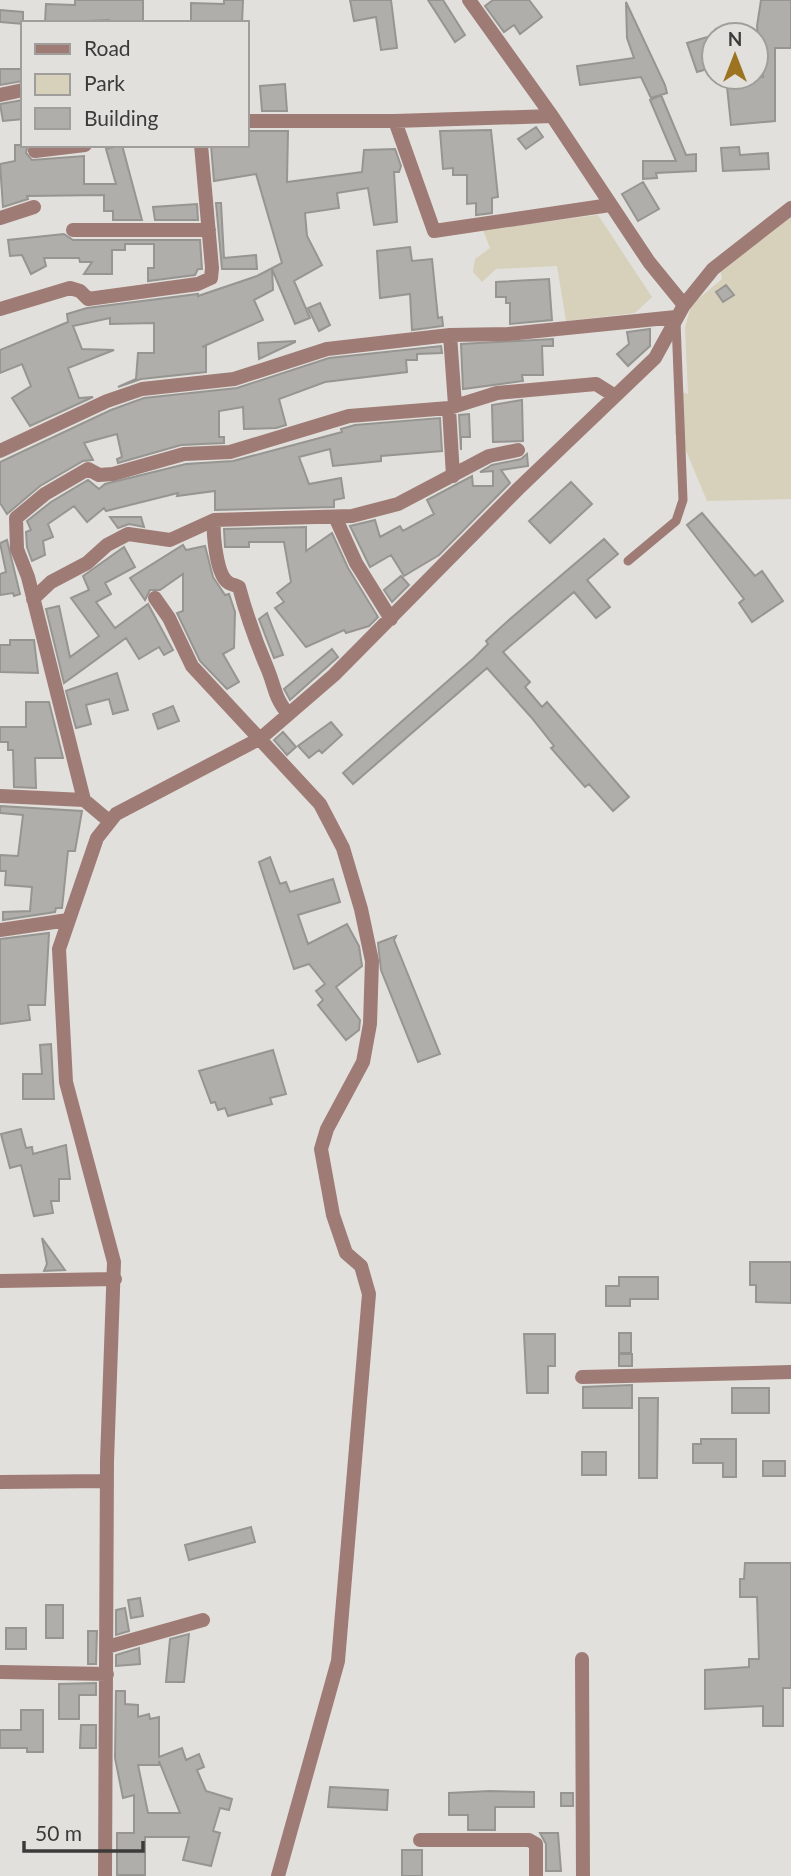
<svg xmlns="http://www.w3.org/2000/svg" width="791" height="1876" font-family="Lato,sans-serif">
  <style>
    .green { fill: #d7d0bb }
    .building { fill: #afaeaa; stroke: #979591; stroke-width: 2; fill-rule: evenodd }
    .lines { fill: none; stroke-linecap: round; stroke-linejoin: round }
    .lane { stroke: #9f7b75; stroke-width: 9 }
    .street { stroke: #9f7b75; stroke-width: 14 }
  </style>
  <rect width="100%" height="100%" fill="#e2e0dc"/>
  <path class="green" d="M598 215 652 297 635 313 566 321 557 266 496 269 482 282 473 272 475 259 490 248 483 230Z
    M791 215V499L707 501 682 441 675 434 679 391 688 394 685 328 691 305 722 279 720 268Z"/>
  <path class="building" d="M75 0H143V23H109V20L45 23 46 4 75 5Z
    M224 0H243L242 23H191V3L224 4Z
    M350 0H391L397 48 381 50 376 17 354 21Z
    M428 0H443L465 35 455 42Z
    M493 0H529L542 17 520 34 514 25 504 32 485 6Z
    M761 0H791V48H775V121L731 125 726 77H763L757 26Z
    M626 2 665 85 667 93 651 98 641 77 580 85 577 66 634 58 627 38Z
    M0 10 23 12V24L0 22Z
    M714 35V67L697 72 687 43Z
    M0 69H23V81L0 85Z
    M285 84 287 111H262L260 86Z
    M661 95 686 155 696 154V171L656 173 657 178 643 179V161H676L650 100Z
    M23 100V119L3 121 0 104Z
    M536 127 543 137 526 149 518 139Z
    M491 130 498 197 492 198V213L476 215V203L467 204V175H453V168L443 169 440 131Z
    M247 131H288L287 182 362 172 364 150 395 149 401 166 399 172H394L397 222 374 225 368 188 337 193 339 208 305 213 307 236 322 265 294 281 310 318 295 324 272 269 273 290 254 300 263 320 202 347 206 346V372L141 379 118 387 136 379 138 353H154V323L110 324V318L73 326 82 349 114 350 68 368 79 398 93 397 30 426 12 398 31 386 22 364 0 373V350L68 322 67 314 87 308 198 294V296L257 276 282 263 256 174 214 181 211 145H247Z
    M15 145H28L26 153 32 160 84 156V184H116L106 149 122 145 142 220H113V211H104V195L27 196 28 199 3 207 0 164 15 161Z
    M739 147 740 155 768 153 769 169 723 171 721 148Z
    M643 182 659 209 638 221 622 194Z
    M216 203H221L224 258 256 255 257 269H222Z
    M197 204 198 220H155L153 207Z
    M64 234 73 240H200L202 269H198L195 275 148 281V268H154V244H125V250H112V274H84L92 262H80L79 258H44L46 266 31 274 22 255 10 256 8 240Z
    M410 247 412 261 432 259 438 318 442 317 443 326 412 330 410 294 380 298 377 251Z
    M549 279 552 320 510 324V303H506V297H496V282Z
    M726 285 734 295 723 302 716 292Z
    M320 303 330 325 319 331 308 308Z
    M650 329V346L628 366 617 354 629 344 627 332Z
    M553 339V346H542L543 375H522L523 381 463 389 461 344Z
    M295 341V342L259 359 258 343Z
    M441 346 442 353 417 354V360H406L407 372 325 382 279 399 286 425 276 428 244 429 243 407 219 411V437H224V443L181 445 118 463 117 459 122 457 117 434 84 443 93 460 83 461 40 486 7 514 0 503V462L111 410 144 398 237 388 329 358Z
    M522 400 523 441 493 442 492 405Z
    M469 414 470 437H461V450L459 415Z
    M440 418 442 451 381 456V461L333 466 330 449 299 457 309 484 341 478 344 498 334 500V507L215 510V491L177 496 178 493 106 511 104 508 87 522 74 506 48 524 53 537 43 541 45 555 32 561 27 547 26 532 31 530 27 521 51 502 88 480 99 489 105 484 186 464 233 461 342 432 341 429 355 425Z
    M527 454 528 466 501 470 510 483 439 555 404 576 391 555 370 567 350 526 375 520 380 537 400 526 403 531 434 514 427 500 472 476 473 486H493V471L480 472 492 465 521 459Z
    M571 482 592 504 550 543 529 521Z
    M702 513 755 576 762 571 783 601 752 622 739 603 744 599 687 525Z
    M110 517H141L144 527 129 524 118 528Z
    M306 527V551L332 533 348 568 378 617 369 626 346 633 344 630 306 647 275 608 284 602 277 593 291 582 284 542H249V547H225L224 529Z
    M604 539 618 554 587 580 610 607 596 618 574 592 503 652 530 682 525 687 542 707 547 702 629 797 613 811 589 784 585 787 551 748 554 746 531 717 487 668 353 784 343 773 474 658 488 644 486 641 510 619Z
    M7 540 20 594 14 596 13 593 0 595V574L6 572 0 543Z
    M183 545 186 550 205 546 213 577 225 595 229 594 235 612 234 648 223 654 239 682 227 689 200 661 177 613 183 611V574L160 590H150L145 600 130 578Z
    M124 547 135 567 105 583 111 594 96 602 115 628 148 604 173 650 164 655 159 647 139 659 126 638 64 683 46 609 59 606 70 657 99 636 71 598 89 590 83 576Z
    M401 576 409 585 392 602 384 590Z
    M267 613 283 655 274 658 259 619Z
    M10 640H34L38 673 0 672V645H10Z
    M332 649 338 657 290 700 284 689Z
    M117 673 128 710 113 714 109 699 86 705 91 724 76 728 66 691Z
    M26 702H49L63 758H35L36 788 14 787 13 750H8V742H0V727H26Z
    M173 706 179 721 158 729 153 714Z
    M331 722 342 735 322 753 319 750 309 758 298 746Z
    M283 732 296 747 287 755 274 740Z
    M0 806 82 811 75 851H68L62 908H56L55 912 3 920V912L30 911 32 887 5 885 6 871H0V855L18 856 23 815 0 813Z
    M270 857 280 884 286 882 290 892 333 879 340 902 298 915 308 944 347 924 359 946 362 966 336 987 360 1020 359 1030 346 1040 318 1005 323 1000 316 991 325 984 309 964 294 969 259 862Z
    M49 933 45 1005H28L30 1020 0 1024V939Z
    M396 936 394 940 440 1054 418 1062 381 970 378 943Z
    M51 1044 54 1099H23V1074H42L40 1045Z
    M273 1050 286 1094 270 1098 272 1104 228 1116 225 1108 218 1110 215 1102 211 1103 199 1071Z
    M21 1129 26 1148 32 1147 33 1154 66 1145 70 1179H59V1201H51L53 1213 34 1216 21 1165 10 1168 1 1134Z
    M42 1238 65 1270 44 1271 47 1264Z
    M750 1262H791V1303L756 1302V1285H750Z
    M619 1277H658V1299H630V1306H606V1286H619Z
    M619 1333H631V1353H619Z
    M524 1334H555V1366H548V1393H527Z
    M619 1354H632V1366H619Z
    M632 1385V1408H583V1387Z
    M732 1388H769V1413H732Z
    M639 1398H658L657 1478H639Z
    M701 1439H736V1477H723V1463H693V1444H701Z
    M582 1452H606V1475H582Z
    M763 1461H785V1476H763Z
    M251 1527 255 1542 189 1560 185 1545Z
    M745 1563H791V1688H783V1726H763V1706L705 1709V1670L749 1667V1659H759L757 1597H740V1579H744Z
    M140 1598 143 1616 131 1618 128 1600Z
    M46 1605H63V1638H46Z
    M125 1608 129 1631 116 1635V1610Z
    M6 1628H26V1649H6Z
    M88 1631H97L96 1664H88Z
    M189 1634 184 1682H166L170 1639Z
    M139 1648 140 1664 116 1666V1655Z
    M96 1683V1695H79V1719H59V1684Z
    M116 1691H125V1704L138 1705V1717L149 1714 150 1719 159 1717V1757L182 1748 186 1760 199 1754 204 1767 197 1770 206 1791 232 1799 229 1810 220 1808 213 1831 220 1833 211 1866 183 1860 189 1837H145V1875H117V1833H134V1795L123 1798 115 1758ZM159 1761 180 1813H148L138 1765H159Z
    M21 1710H43V1752H27V1748H0V1730H21Z
    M81 1725H96V1748H80Z
    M330 1787 388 1790 387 1810 328 1807Z
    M490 1791 534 1792V1807H495V1830H468V1815H449V1793Z
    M561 1793H573V1806H561Z
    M540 1833H558L561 1871H546V1844Z
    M402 1850H422V1876H402Z"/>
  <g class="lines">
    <path class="lane" d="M628 561 676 521 683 500 676 322"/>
    <path class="street" d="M469 0 552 116 649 262 684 305
      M0 95 23 90
      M247 121H395L552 116
      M395 121 434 231 610 205
      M35 151 85 145
      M0 218 34 207
      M73 230H209
      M0 309 70 288 80 291 88 299 198 284 211 278 212 268 201 145
      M450 335 455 405
      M449 408 453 476
      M0 451 107 401 142 389 234 379 327 349 450 335 508 334 676 317
      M336 519 356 563 391 619
      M214 520C213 533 216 576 229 583 232 585 236 585 239 587 247 617 256 642 268 670 276 690 274 696 288 714
      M155 598 169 618 192 666 320 804 343 848 361 909 372 961 370 1024 363 1062 327 1129 321 1149 333 1215 346 1253 361 1266 369 1294 338 1661 278 1876
      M33 599 51 582 87 563 107 545 128 534 170 540 214 520 352 516 398 504 489 456 518 450
      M0 796 84 800
      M109 821 84 800 28 577 17 549 16 518 45 494 88 469 99 475 113 474 184 454 230 452 349 416 449 408 497 393 596 384 615 396
      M0 930 68 920
      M0 1281 115 1279
      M582 1377 791 1372
      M0 1482 107 1481
      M107 1647 203 1620
      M582 1659 583 1876
      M0 1672 107 1674
      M420 1840H529L536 1844V1876
      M105 1876 107 1461 114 1262 66 1082 59 949 97 838 116 814 261 738 334 675 518 489 655 358 684 305 713 269 791 208"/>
  </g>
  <rect x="21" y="21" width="228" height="126" fill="#e2e0dc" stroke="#a09e9b" stroke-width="2"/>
  <rect x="35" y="44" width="35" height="10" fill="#9f7b75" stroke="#a09e9b" stroke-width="2"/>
  <text x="84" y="56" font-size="21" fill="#3c3b39">Road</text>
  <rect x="35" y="74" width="35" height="21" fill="#d7d0bb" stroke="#a09e9b" stroke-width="2"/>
  <text x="84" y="91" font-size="21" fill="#3c3b39">Park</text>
  <rect x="35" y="108" width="35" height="21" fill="#afaeaa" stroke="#a09e9b" stroke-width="2"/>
  <text x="84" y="126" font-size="21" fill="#3c3b39">Building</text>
  <g transform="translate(735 56)"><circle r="33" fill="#e2e0dc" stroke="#a09e9b" stroke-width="2"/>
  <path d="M0-5L12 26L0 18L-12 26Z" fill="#9c7421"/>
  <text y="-10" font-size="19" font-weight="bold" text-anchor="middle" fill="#3c3b39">N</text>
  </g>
  <path d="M24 1841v10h119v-10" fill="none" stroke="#3c3b39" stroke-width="3.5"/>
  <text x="35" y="1841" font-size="21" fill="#3c3b39" stroke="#e2e0dc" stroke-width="5" paint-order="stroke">50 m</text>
</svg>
